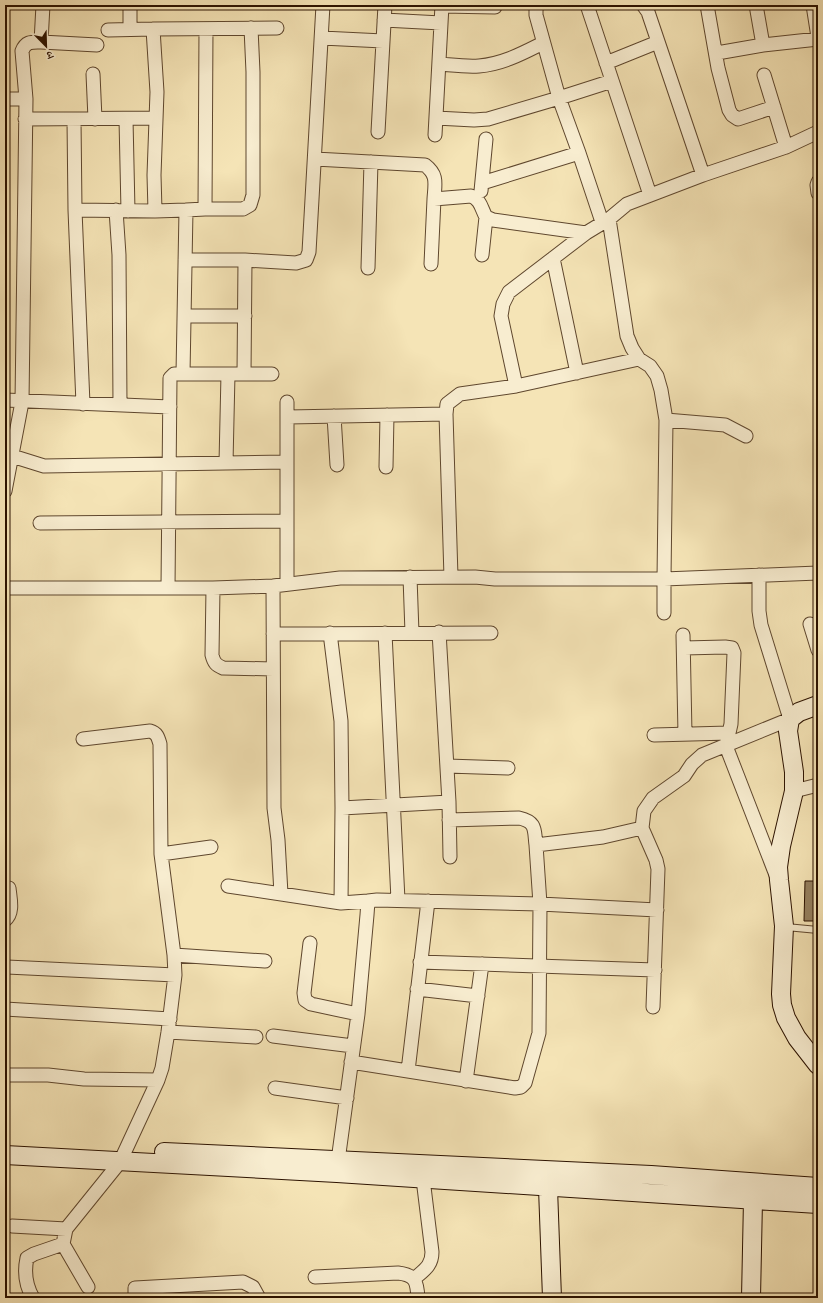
<svg xmlns="http://www.w3.org/2000/svg" width="823" height="1303" font-family="'IM FELL DW Pica','Noto Serif Devanagari',serif">
  <style>
    .building { fill: #95805f; stroke: #2d1300 }
    .lines { fill: none; stroke-linecap: round; stroke-linejoin: round }
    .lane-casing { stroke: #5f472e; stroke-width: 8 }
    .street-casing { stroke: #5f472e; stroke-width: 15 }
    .secondary-casing { stroke: #2d1300; stroke-width: 20 }
    .lane { stroke: #f8edd0; stroke-width: 6 }
    .street { stroke: #f8edd0; stroke-width: 13 }
    .secondary { stroke: #f8edd0; stroke-width: 18 }
  </style>
  <rect width="100%" height="100%" fill="#f5e4b6"/>
  <filter id="stains"><feTurbulence type="fractalNoise" baseFrequency=".005" numOctaves="4"/><feColorMatrix values="0 0 0 0 .2 0 0 0 0 .09 0 0 0 0 .02 0 0 0 .5 -.17"/></filter>
  <radialGradient id="worn" r=".72"><stop offset=".6" stop-color="#630" stop-opacity="0"/><stop offset="1" stop-color="#630" stop-opacity=".3"/></radialGradient>
  <path class="building" d="M805 881H818V921H804Z"/>
  <g class="lines">
    <defs>
      <path id="lane" d="M786 927 818 930"/>
      <path id="street" d="M538 5 536 9V15L559 98 579 153 602 222
        M587 5 650 195
        M643 5 648 12 703 175
        M707 5 718 68 729 110 732 115 738 119 774 107
        M756 5 763 45
        M813 5 818 37
        M442 6 495 7
        M384 20 441 23
        M130 29V5
        M108 30 153 29
        M322 38 383 41
        M41 42 97 45
        M717 53 763 45 818 39
        M606 63 658 42
        M439 64C452 65 466 67 479 66 503 64 523 53 543 43
        M93 74 95 119
        M764 75 786 147
        M5 99H26
        M436 118 474 120 488 119 559 98 612 81
        M25 119 156 118
        M126 119 128 211
        M74 120 75 210 155 211
        M378 132 385 5
        M435 135 442 5
        M315 159 425 165C438 175 435 183 434 199L471 196C481 200 481 208 486 217L493 220 586 233
        M818 182 817 185 818 193
        M482 183 579 153
        M481 191 486 139
        M205 209H243L250 205 253 195V72L251 28
        M75 210 83 404
        M116 210 119 255 120 405
        M186 210 155 211 154 175 157 92 153 29 277 28
        M609 219 627 336 632 348 639 359 650 366 657 376 661 390 666 420 664 579 818 573
        M482 255 486 217
        M553 258 577 373
        M185 260H245L296 263 306 260 309 252 323 5
        M431 264 434 199
        M368 268 371 162
        M184 316H245
        M183 374 186 210 205 209 206 29
        M244 374 245 260
        M516 386 501 316 503 304 509 292 586 233 609 219 627 204 703 175 786 147 818 132
        M5 400 170 407
        M446 414 451 577
        M334 416 337 465
        M288 417 446 414 447 404 460 394 516 386 639 359
        M666 420 725 425 746 436
        M12 456 44 466 287 462
        M226 463 228 374
        M386 467 387 415
        M5 491 22 402 26 99 22 51C26 41 32 42 41 42L43 5
        M40 523 287 521
        M410 577 412 633
        M287 584V402
        M273 586 274 808 278 840 281 894
        M5 588H213L273 586 340 578 475 577 495 579H664V613
        M168 588 170 378 174 374H272
        M213 588 212 655C214 663 216 665 223 668L273 669
        M810 624 818 650
        M439 632 449 802 450 857
        M330 633 341 721 342 808 341 903
        M385 633 398 900
        M273 634 491 633
        M683 635 685 734
        M684 648 725 647 732 648 734 653 731 724 726 746 776 875
        M654 735 729 733
        M447 766 508 768
        M794 791 818 785
        M342 808 449 802
        M449 820 519 818C537 822 534 830 536 845L603 837 642 828 644 811 653 798 684 776 692 764 702 755 790 719 761 625 759 611V575
        M642 828 656 860 658 869 653 1007
        M161 854 211 847
        M228 886 341 903 368 901 367 915 358 1014 337 1168
        M368 901 377 900 540 904 657 910
        M5 920C14 913 10 898 9 888
        M310 943 304 993 305 1000 311 1004 358 1014
        M174 955 265 961
        M420 962C499 964 577 968 655 970
        M7 967 175 975
        M417 989 478 996
        M5 1009 170 1019
        M168 1032 256 1037
        M273 1036 353 1046
        M351 1062 515 1088 521 1087 525 1083 539 1033 540 904 536 845
        M408 1071 428 901
        M5 1075H48L84 1079 158 1080
        M466 1081 482 964
        M275 1088 347 1098
        M12 1226 66 1229
        M63 1244 88 1287
        M315 1277 398 1273C416 1275 417 1282 418 1298
        M414 1279C424 1270 432 1266 432 1252L423 1179
        M33 1298C26 1286 24 1272 27 1258L34 1254 63 1244 66 1229 120 1162 158 1080 162 1068 168 1032 175 975 174 955 161 854 160 744C158 737 157 733 150 731L83 739
        M135 1298V1288L243 1282 253 1287 259 1298"/>
      <path id="secondary" d="M818 705 799 712 790 719 788 731 794 772V791L781 846 778 867 779 880 784 926 781 994 782 1005 786 1018 797 1038 818 1065
        M164 1152 651 1175 818 1187
        M5 1155 337 1173 818 1204
        M548 1188 552 1298
        M751 1298 753 1200"/>
    </defs>
    <use href="#lane" class="lane-casing"/>
    <use href="#street" class="street-casing"/>
    <use href="#secondary" class="secondary-casing"/>
    <use href="#lane" class="lane"/>
    <use href="#street" class="street"/>
    <use href="#secondary" class="secondary"/>
  </g>
  <rect width="823" height="1303" fill="none" stroke="#f5e4b6" stroke-width="20"/>
  <rect x="6" y="6" width="811" height="1291" fill="none" stroke="#2d1300" stroke-width="2"/>
  <rect x="10" y="10" width="803" height="1283" fill="none" stroke="#2d1300"/>
  <g transform="translate(46 46) rotate(157)" stroke="#f8edd0" stroke-width="3" paint-order="stroke">
  <path d="M0-3L7 15L0 10L-7 15Z" fill="#2d1300"/>
  <text y="-6" font-size="11" font-weight="bold" text-anchor="middle" fill="#2d1300">उ</text>
  </g>
  <rect width="100%" height="100%" filter="url(#stains)"/>
  <rect width="100%" height="100%" fill="url(#worn)"/>
</svg>
